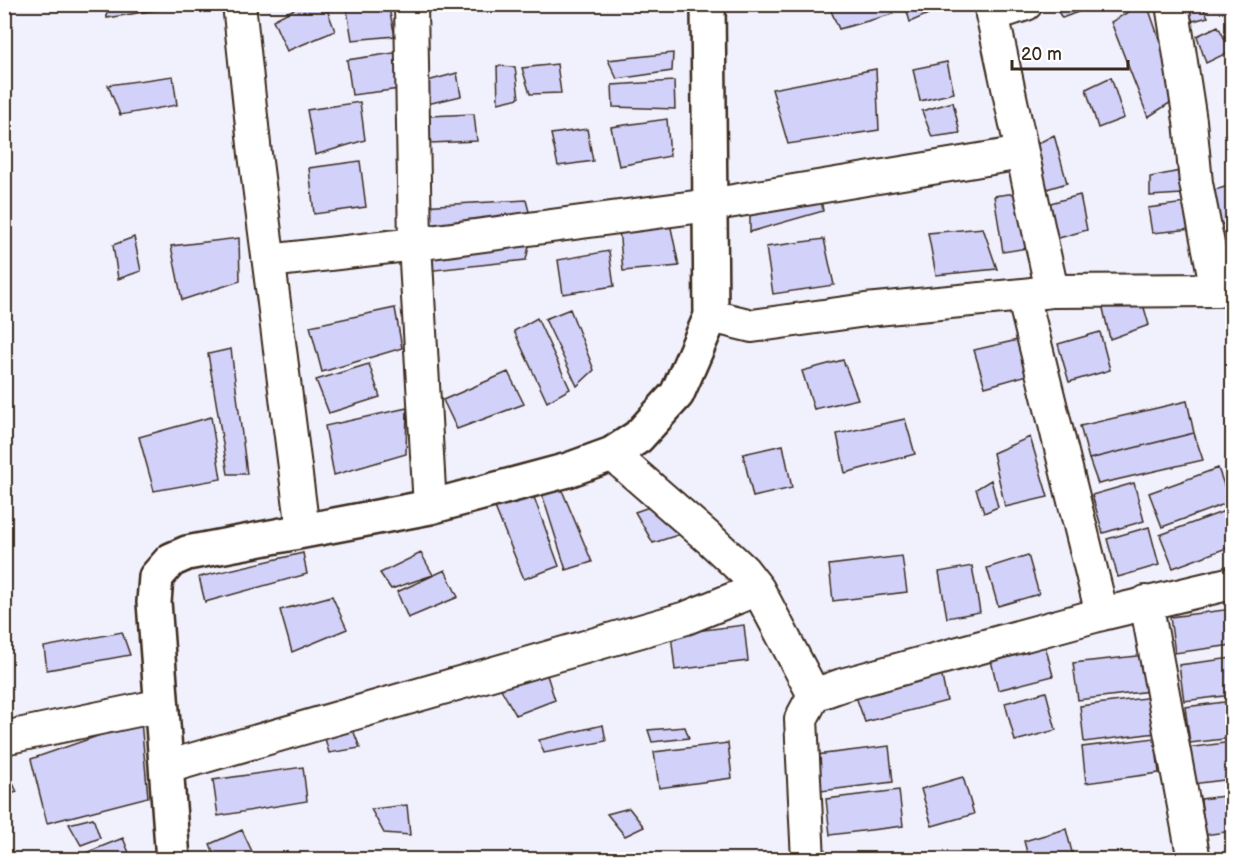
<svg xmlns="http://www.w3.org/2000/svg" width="1237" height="864" font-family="'Balsamiq Sans',sans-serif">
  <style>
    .building { fill: #d1d1fa; stroke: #3b2a1e; stroke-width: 1.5 }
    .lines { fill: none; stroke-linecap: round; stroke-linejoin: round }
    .street-casing { stroke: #3b2a1e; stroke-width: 36 }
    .secondary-casing { stroke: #3b2a1e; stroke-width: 38 }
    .street { stroke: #fff; stroke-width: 32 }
    .secondary { stroke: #fff; stroke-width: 33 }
  </style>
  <rect width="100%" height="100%" fill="#f1f1fe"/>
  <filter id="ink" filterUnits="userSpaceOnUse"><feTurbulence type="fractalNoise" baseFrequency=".0167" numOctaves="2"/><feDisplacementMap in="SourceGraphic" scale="12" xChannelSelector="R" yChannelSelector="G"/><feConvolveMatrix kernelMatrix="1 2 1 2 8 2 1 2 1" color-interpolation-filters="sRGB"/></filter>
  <g filter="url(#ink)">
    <path class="building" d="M106 4H179V6L107 18Z
      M304 4H325L335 31 287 51 273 20Z
      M346 4H388L395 36 352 40Z
      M828 4H891L893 14 839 29Z
      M905 4H951L910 22Z
      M1142 4H1147L1179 97 1148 117 1111 22Z
      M1184 4H1201L1208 17 1193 21Z
      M1054 5V4H1099L1062 18Z
      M1218 26 1231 51 1206 63 1197 36Z
      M400 52V89L352 95 347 60Z
      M673 53 672 71 617 79 608 60Z
      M947 62 954 93 920 101 913 69Z
      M557 64 561 93 530 94 522 68Z
      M497 66 515 67 519 98 498 103Z
      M876 69 879 130 788 144 772 89Z
      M457 73 461 96 423 105 420 83Z
      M173 76 177 105 120 115 108 85Z
      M1111 77 1124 118 1098 128 1086 89Z
      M674 81 675 109 613 107 612 85Z
      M360 102 365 140 315 155 307 110Z
      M953 102 960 133 932 137 922 111Z
      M474 114 477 141 430 143 428 116Z
      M667 119 670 156 619 166 611 127Z
      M587 129 593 161 558 166 551 134Z
      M1054 135 1067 183 1040 191 1031 147Z
      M360 161 366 207 314 214 309 168Z
      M1180 171 1182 194 1150 196V177Z
      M1232 185V221L1220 225 1211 191Z
      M1024 192 1034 247 1003 252 994 196Z
      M820 194 823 211 750 232V209Z
      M1080 195 1087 230 1052 240 1043 205Z
      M526 200 532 223 423 234 420 206Z
      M1185 203 1192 229 1152 233 1148 208Z
      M670 223 679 266 623 271 619 229Z
      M983 228 997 269 936 275 928 233Z
      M134 237 141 271 118 279 113 245Z
      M531 237 526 260 426 271V250Z
      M239 238 240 281 182 300 171 246Z
      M824 239 834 285 773 294 766 247Z
      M609 251 614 286 563 294 558 260Z
      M1140 294 1149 325 1110 339 1102 304Z
      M395 308 402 348 322 372 310 326Z
      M570 309 594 370 577 386 545 319Z
      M537 318 570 389 547 402 514 331Z
      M1100 332 1110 370 1069 382 1058 344Z
      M1022 339 1031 374 985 387 974 350Z
      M231 349 247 474H228L208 354Z
      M843 360 858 399 814 409 802 371Z
      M369 364 380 397 329 413 316 380Z
      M508 372 524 404 457 429 443 400Z
      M1187 401 1194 433 1089 459 1080 426Z
      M407 408 406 454 334 475 325 426Z
      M211 417 221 479 154 491 139 437Z
      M905 419 915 454 845 473 837 434Z
      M1194 433 1203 460 1098 484 1089 459Z
      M1030 437 1048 497 1005 507 993 453Z
      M783 445 792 488 753 497 743 454Z
      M1218 468 1230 502 1162 527 1149 493Z
      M991 480 998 507 984 513 976 489Z
      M559 483 592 562 566 570 541 491Z
      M1134 483 1144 521 1103 533 1092 495Z
      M531 489 559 566 524 579 492 500Z
      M652 506 681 534 653 543 635 512Z
      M1230 509 1232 517V546L1173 568 1160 535Z
      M1149 527 1159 565 1118 577 1107 539Z
      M303 553 307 574 205 602 199 577Z
      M421 553 433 575 391 589 380 573Z
      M1028 555 1039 594 998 606 987 568Z
      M902 556 907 592 833 601 829 565Z
      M972 566 980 612 947 618 939 572Z
      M445 570 458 597 408 618 397 592Z
      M332 596 347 629 292 652 280 610Z
      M1232 609V645L1175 653 1170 617Z
      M744 625 748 661 675 670 671 634Z
      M122 632 130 655 47 670 44 647Z
      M1043 637 1053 676 998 690 989 652Z
      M1146 655 1150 691 1078 700 1073 663Z
      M1232 658V695L1184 701 1179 665Z
      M940 667 947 701 865 722 854 691Z
      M546 672 555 700 516 715 501 689Z
      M1046 692 1056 730 1015 741 1005 703Z
      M1153 697 1156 733 1084 742 1080 706Z
      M1232 701V738L1190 743 1185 707Z
      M141 721 148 797 47 823 31 759Z
      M350 722 360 748 329 753 323 731Z
      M603 725 606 741 544 753 539 740Z
      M685 727 689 738 652 742 648 730Z
      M1155 738 1159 773 1086 783 1082 747Z
      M1232 742V779L1192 784 1187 748Z
      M728 743 732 778 659 788 654 752Z
      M889 746 893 782 821 791 816 755Z
      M4 764 17 792 4 796Z
      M303 767 307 801 218 816 213 780Z
      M963 777 974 814 932 826 921 789Z
      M899 790 903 826 830 835 826 799Z
      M1232 795V831L1205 835 1201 799Z
      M407 805 410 835 384 833 371 809Z
      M629 808 644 827 625 836 607 814Z
      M93 818 100 838 81 845 69 824Z
      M1066 829 1074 860H1029L1024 841Z
      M242 830 256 860H217L210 844Z
      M123 838 132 860H68Z"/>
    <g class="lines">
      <defs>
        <path id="street" d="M239 4 255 154 303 530
          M411 4 415 244 430 507
          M990 4 1052 291
          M1172 4 1190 121 1196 183 1217 290
          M992 15 1026 4
          M269 261 415 244 710 205 1022 153
          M1023 295 1102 614
          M711 316 752 326 866 310 1023 295 1052 291 1217 290 1232 287
          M612 454 712 541 744 571 758 589 814 695
          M1146 602 1194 860
          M4 738 162 705
          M167 767 686 618 758 589
          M808 860 801 719 814 695 842 685 1102 614 1232 583"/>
        <path id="secondary" d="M173 860 154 602 156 577 171 560 187 553 430 507 568 470 612 454 638 437 677 394 711 316 708 4"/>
      </defs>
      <use href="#street" class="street-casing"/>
      <use href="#secondary" class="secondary-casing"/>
      <use href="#street" class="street"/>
      <use href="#secondary" class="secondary"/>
    </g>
  </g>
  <rect width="1237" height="864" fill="none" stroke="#fff" stroke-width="24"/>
  <rect x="12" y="12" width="1213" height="840" fill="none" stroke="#3b2a1e" stroke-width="2" filter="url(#ink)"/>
  <path d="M1012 60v9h116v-9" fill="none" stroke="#3b2a1e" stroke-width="3"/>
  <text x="1021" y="60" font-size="18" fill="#3b2a1e" stroke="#ffffff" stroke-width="4.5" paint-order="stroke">20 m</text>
</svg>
